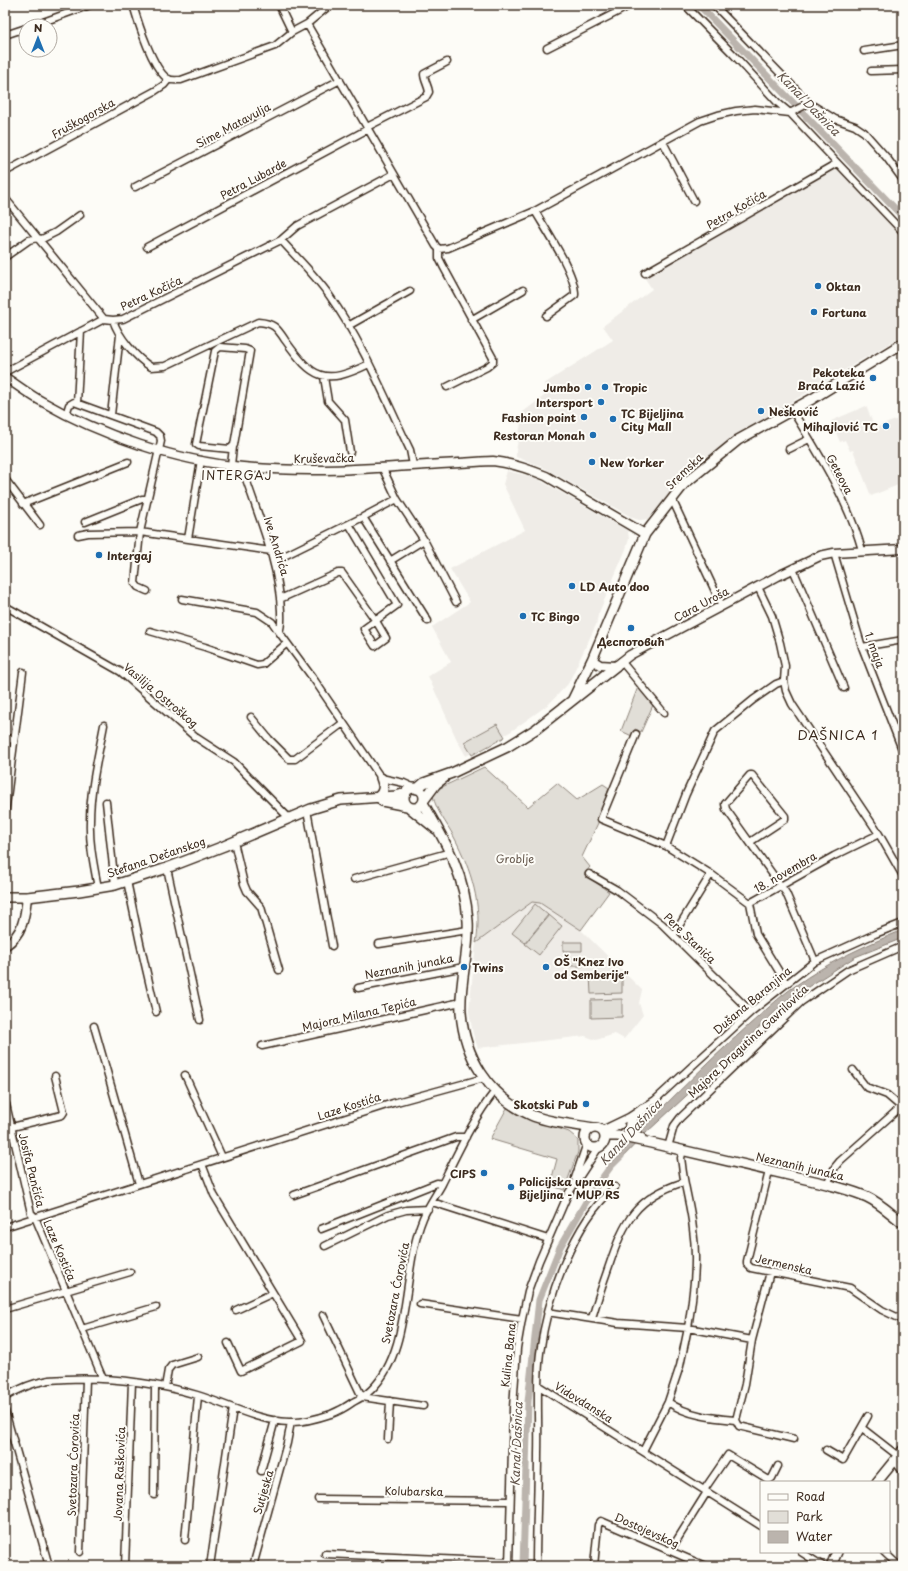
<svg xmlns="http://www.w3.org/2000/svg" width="908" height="1571" font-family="'Playpen Sans',sans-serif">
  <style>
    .built { fill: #efece7 }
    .green { fill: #e1ded7; stroke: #8e847a }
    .water { fill: #bbb4ad; stroke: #887d74 }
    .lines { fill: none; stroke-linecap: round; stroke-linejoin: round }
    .canal { stroke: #bbb4ad; stroke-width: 7 }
    .minor-casing { stroke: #3b2a1e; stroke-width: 9 }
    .tertiary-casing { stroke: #3b2a1e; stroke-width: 11 }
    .secondary-casing { stroke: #3b2a1e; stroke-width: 12 }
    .minor { stroke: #fdfcf7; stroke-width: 6 }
    .tertiary { stroke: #fdfcf7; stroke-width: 8 }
    .secondary { stroke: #fdfcf7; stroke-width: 9 }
    .poi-dot { fill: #1f6fb2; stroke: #fdfcf7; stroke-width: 1.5 }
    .labels { text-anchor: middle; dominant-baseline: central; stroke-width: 4; stroke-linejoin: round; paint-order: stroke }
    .street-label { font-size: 11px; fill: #3b2a1e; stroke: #fdfcf7 }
    .poi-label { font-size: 11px; font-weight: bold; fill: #3b2a1e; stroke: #fdfcf7; text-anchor: start }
    .park-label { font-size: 11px; fill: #64574c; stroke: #fdfcf7 }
    .water-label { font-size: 12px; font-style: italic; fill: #615349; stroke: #fdfcf7 }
    .neighbourhood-label { font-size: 12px; letter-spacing: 1px; fill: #3b2a1e; stroke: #fdfcf7 }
    .quarter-label { font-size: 13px; letter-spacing: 1px; fill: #3b2a1e; stroke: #fdfcf7 }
  </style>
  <rect width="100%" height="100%" fill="#fdfcf7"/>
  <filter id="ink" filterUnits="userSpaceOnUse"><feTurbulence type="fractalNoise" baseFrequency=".025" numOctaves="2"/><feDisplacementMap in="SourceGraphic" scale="8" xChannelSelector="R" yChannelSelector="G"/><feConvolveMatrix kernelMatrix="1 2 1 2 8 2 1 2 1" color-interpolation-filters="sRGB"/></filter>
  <g filter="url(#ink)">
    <path class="built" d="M838 167 903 239V335L743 431 704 459 676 487 648 519 639 520 633 518 541 466 516 457V451L523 412 548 393 544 384 613 340 603 326 652 289 644 277Z
      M866 406 875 428 903 417V483L871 496 853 450 850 451 845 440 840 442 831 421Z
      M507 471 534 477 628 531 629 539 626 549 598 615 596 625 568 684 549 704 510 732 466 756 457 740 428 676 451 662 432 627 470 602 450 569 525 530 503 484Z
      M532 902 540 903 581 930 642 990 639 1003 643 1015 624 1039 615 1034 596 1040 585 1036 478 1048 473 1034 469 1011 476 943Z"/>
    <path class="green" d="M638 687 653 705 641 732 635 729 632 736 621 731Z
      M497 724 505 737 472 755 464 742Z
      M484 767 528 807 557 783 577 800 603 784 609 788 598 823 582 857 590 867 584 874 609 892 581 930 540 903 532 902 476 943C483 906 471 869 454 837 447 823 436 811 433 796L438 789Z
      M535 904 548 915 525 943 512 933Z
      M549 915 562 926 539 955 525 944Z
      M563 942H582V951H563Z
      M564 958H583V966H564Z
      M590 975H622V993L591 994Z
      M622 999V1017L591 1018V1000Z
      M507 1108 534 1120 569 1132 575 1137 578 1141V1152L564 1190 550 1185 557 1159 490 1139Z"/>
    <path class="water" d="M903 930V938L855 957 786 1001 738 1048 646 1133 617 1163 612 1159C657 1113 701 1068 749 1025 764 1012 779 997 795 986 828 962 866 945 903 930Z"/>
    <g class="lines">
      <path class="canal" d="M699 5 903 217
        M523 1566 528 1402 539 1300 560 1247 590 1195 611 1166 621 1156"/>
      <defs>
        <path id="minor" d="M133 5C138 22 153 70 168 79 172 81 177 80 181 80L275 46 292 32 307 24 330 5
          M279 5 292 32
          M685 5 733 54 778 103 790 113 903 232
          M714 5 809 103 835 119 855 126 864 132 887 158 903 180
          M307 24 436 246 439 249V258L443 266 493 358V362L487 367 447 387
          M32 26 90 5
          M5 35 26 28
          M547 48 631 5
          M864 51 903 45
          M871 71 903 70
          M367 127 426 97 429 92C428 85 424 80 424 74L447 62
          M663 142 694 201
          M5 172 155 91 164 85 169 79
          M135 187 340 80
          M5 198 104 319 113 320 123 319 281 240 297 226 394 174
          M535 211C546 230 576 274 575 295L546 316
          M281 240C297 258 315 275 329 295 363 343 385 398 410 450L413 465
          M147 247 368 129
          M439 249 448 248 535 211 700 121 718 115 736 111 755 109 790 113 809 103
          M5 257 29 240 37 238 42 239 56 232 80 215
          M645 273 837 163
          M113 320C118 336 136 358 151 367L165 366 258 322C274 323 277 328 285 340 313 379 324 386 369 364
          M471 320 523 290
          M348 326 410 291
          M220 347 245 349 250 351 234 445 230 449 199 446 196 444 215 351Z
          M5 372 104 319
          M324 377 328 401 345 420 350 452
          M77 403 81 331
          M792 410C819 454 848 500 862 550
          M66 415 69 405 74 402 156 432 160 436 161 441 140 532 88 533 78 535
          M111 415 120 335
          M789 449 809 439
          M231 465 233 447
          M242 467C257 514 279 561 281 611 281 619 282 625 279 632L315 681 381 778 404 783 415 788
          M5 479 40 525
          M397 499 424 540 456 602
          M672 499 722 606
          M23 504 128 462
          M363 517 428 621
          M85 522 142 499H148
          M188 539 201 460
          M834 553 862 647 903 752
          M274 561 363 517 397 499 382 467
          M390 561 424 540
          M793 569 844 688
          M758 587 772 616 780 643 785 666 784 681 786 691 792 704 879 834 903 876
          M147 591 138 587 135 583 140 532 271 551
          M182 599 257 612 272 622 279 632
          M280 599 338 573H342L376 621 386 638 375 646 364 629 397 605 349 524
          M5 606 121 672 194 736 234 762 289 818
          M150 631 205 647 257 665 263 664 287 643
          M862 647 903 640
          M621 661 664 713
          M784 681 776 684 753 700 715 731 686 794 666 846 711 874 750 903 834 856 879 834
          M251 717 269 739 289 759H295L343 723
          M636 734 601 819 666 846
          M5 738 14 740
          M106 802 115 885
          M307 810 332 946
          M5 814 23 672
          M234 842 244 884 247 891 261 907 279 970
          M750 842 785 819V816L752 775H750L725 804 726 809 786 893 815 961
          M167 868 200 1020
          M589 874 617 890 662 924 751 1012
          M354 879 451 852
          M127 881 140 943 156 1012
          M98 888C94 866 89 844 90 821 90 789 98 757 104 725
          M750 903 756 934 786 983
          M674 934 711 874
          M379 944 468 930
          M358 988 464 967
          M94 1026 139 1184
          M262 1046 461 1002
          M853 1070 866 1087 887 1095 901 1107
          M185 1075 222 1157
          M6 1104 31 1213 35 1217 103 1379
          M12 1127 62 1115 64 1112 55 1076
          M602 1130 629 1117 655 1100 751 1012 815 961 875 934 903 923
          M605 1134 621 1125
          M668 1147 674 1126 680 1118 801 1002 848 970 903 946
          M202 1164 214 1195 302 1341 241 1371 228 1343
          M769 1171 747 1261V1264L751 1268 850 1288 882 1310 903 1320
          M575 1178 587 1143
          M827 1184 835 1167 840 1161 903 1105
          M294 1195 456 1137H466
          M432 1202 548 1239
          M5 1227 393 1103 484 1078
          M321 1229 437 1183 442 1184
          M325 1246 388 1215 406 1210 428 1209
          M420 1304 522 1319
          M5 1309 130 1272
          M236 1310 273 1293
          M547 1312 618 1323 688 1328C693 1295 698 1262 693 1229 691 1207 684 1186 682 1165L681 1158 683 1150
          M323 1315 362 1397 423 1406
          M592 1318C597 1301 603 1283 609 1266 624 1221 636 1197 684 1182
          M82 1329 156 1307
          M752 1340 770 1272
          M539 1386 761 1526
          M165 1387 168 1370 172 1365 198 1357
          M5 1397C17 1390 31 1383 45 1381 51 1379 59 1380 66 1379 110 1377 155 1383 197 1395 227 1404 257 1421 289 1422 302 1423 319 1418 331 1414 339 1411 346 1407 353 1402 359 1399 366 1395 371 1390 413 1349 401 1271 423 1218 428 1206 436 1195 442 1184 458 1152 473 1119 495 1091
          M5 1411 49 1566
          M736 1420 739 1426 794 1439
          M862 1428 898 1456
          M388 1439 390 1401
          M826 1450 843 1460 868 1416
          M643 1451 668 1402 680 1366 688 1328 752 1340 745 1384 736 1420C713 1418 688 1416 668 1402
          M894 1460 903 1472
          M261 1471 275 1420
          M704 1490 728 1455 769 1480 772 1478 778 1466
          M154 1495 155 1385
          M318 1499 510 1501
          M185 1540 198 1396
          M670 1551 707 1492
          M80 1552 86 1379
          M801 1552 823 1566
          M884 1552 899 1566
          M325 1554 510 1562
          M125 1566 132 1382
          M210 1566 233 1408
          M253 1566 287 1443 291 1422
          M509 1566 513 1408 517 1348 522 1319 528 1291 539 1261 568 1194 599 1147
          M536 1566C536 1529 538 1491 538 1454 539 1421 536 1385 540 1353 547 1299 572 1224 615 1187
          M594 1566 598 1525 601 1521 705 1566"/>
        <path id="tertiary" d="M5 377C17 385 30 395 43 402 100 435 176 461 243 467 326 475 410 465 493 461 512 463 529 469 546 476L645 534
          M592 660 600 665 616 666 630 655 778 576 820 556 834 553 903 549
          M5 946C23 934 25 917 27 897"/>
        <path id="secondary" d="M573 699 592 660 645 534 684 484 738 440 812 399 903 343
          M404 798a10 10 0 1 1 20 0a10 10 0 1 1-20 0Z
          M417 789 424 783 452 773 507 747 536 729 616 666
          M378 797C385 791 384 786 381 778
          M424 800 436 784 444 778
          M382 801 407 806
          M423 803C446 843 465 874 468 921 470 951 459 981 461 1012 464 1056 489 1097 531 1115 549 1123 573 1124 593 1128
          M410 808 436 829
          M5 897H27L79 891 115 885 167 868 224 846 311 809 341 800 396 796 406 793
          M585 1138a10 10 0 1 1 20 0a10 10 0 1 1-20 0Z
          M605 1136H618L651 1143 827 1184C840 1188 854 1191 867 1197 880 1203 891 1214 903 1223
          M641 1138 630 1132C627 1120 635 1116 643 1109
          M877 1482 903 1450
          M831 1566 837 1552"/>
      </defs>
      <use href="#minor" class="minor-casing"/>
      <use href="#tertiary" class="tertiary-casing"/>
      <use href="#secondary" class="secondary-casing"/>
      <use href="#minor" class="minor"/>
      <use href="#tertiary" class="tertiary"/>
      <use href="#secondary" class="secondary"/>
    </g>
  </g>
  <g class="poi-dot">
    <circle cx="818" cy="286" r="4"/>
    <circle cx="814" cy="312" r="4"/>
    <circle cx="873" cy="378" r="4"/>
    <circle cx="588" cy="387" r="4"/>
    <circle cx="605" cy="387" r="4"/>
    <circle cx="601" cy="402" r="4"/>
    <circle cx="761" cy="411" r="4"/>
    <circle cx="584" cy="417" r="4"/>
    <circle cx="613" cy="419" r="4"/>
    <circle cx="886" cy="426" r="4"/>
    <circle cx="593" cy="435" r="4"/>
    <circle cx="592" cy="462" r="4"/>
    <circle cx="99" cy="555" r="4"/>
    <circle cx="572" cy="586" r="4"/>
    <circle cx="523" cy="616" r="4"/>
    <circle cx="631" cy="628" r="4"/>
    <circle cx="464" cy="967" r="4"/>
    <circle cx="546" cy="967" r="4"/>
    <circle cx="586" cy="1104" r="4"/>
    <circle cx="484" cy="1173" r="4"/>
    <circle cx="511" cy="1187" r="4"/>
  </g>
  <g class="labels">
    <g class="street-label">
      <text transform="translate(83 118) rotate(-29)">Fruškogorska</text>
      <text transform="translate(233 125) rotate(-28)">Sime Matavulja</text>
      <text transform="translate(253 179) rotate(-28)">Petra Lubarde</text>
      <text transform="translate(736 209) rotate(-30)">Petra Kočića</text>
      <text transform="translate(151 293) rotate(-25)">Petra Kočića</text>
      <text transform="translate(324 458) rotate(-1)">Kruševačka</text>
      <text transform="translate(684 471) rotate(-44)">Sremska</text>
      <text transform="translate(840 474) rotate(62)">Geteova</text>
      <text transform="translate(277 546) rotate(73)">Ive Andrića</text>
      <text transform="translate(701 604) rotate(-28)">Cara Uroša</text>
      <text transform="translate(875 650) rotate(70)">1. maja</text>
      <text transform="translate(161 695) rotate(40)">Vasilija Ostroškog</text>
      <text transform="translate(156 857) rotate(-19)">Stefana Dečanskog</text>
      <text transform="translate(785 872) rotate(-30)">18. novembra</text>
      <text transform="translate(690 938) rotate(44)">Pere Stanića</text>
      <text transform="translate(409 966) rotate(-11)">Neznanih junaka</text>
      <text transform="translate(752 1000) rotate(-40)">Dušana Baranjina</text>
      <text transform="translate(359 1014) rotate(-13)">Majora Milana Tepića</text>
      <text transform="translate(748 1041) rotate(-43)">Majora Dragutina Gavrilovića</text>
      <text transform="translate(349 1106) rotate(-18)">Laze Kostića</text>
      <text transform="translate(800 1166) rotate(13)">Neznanih junaka</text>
      <text transform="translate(32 1170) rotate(76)">Josifa Pančića</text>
      <text transform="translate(60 1250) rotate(67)">Laze Kostića</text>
      <text transform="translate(784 1264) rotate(13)">Jermenska</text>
      <text transform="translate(395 1293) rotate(-79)">Svetozara Ćorovića</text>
      <text transform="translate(508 1355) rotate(-84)">Kulina Bana</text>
      <text transform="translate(584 1402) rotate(32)">Vidovdanska</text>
      <text transform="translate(73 1465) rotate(-88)">Svetozara Ćorovića</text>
      <text transform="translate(119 1474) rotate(-88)">Jovana Raškovića</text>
      <text transform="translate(414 1491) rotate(1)">Kolubarska</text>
      <text transform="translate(263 1492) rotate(-74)">Sutjeska</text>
      <text transform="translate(647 1530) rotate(24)">Dostojevskog</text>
    </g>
    <g class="poi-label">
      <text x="826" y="286">Oktan</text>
      <text x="822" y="312">Fortuna</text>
      <text x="865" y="372" text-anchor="end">Pekoteka<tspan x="865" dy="13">Braća Lazić</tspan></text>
      <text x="580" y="387" text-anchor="end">Jumbo</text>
      <text x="613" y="387">Tropic</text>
      <text x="593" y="402" text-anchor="end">Intersport</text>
      <text x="769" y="411">Nešković</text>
      <text x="621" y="413">TC Bijeljina<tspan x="621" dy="13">City Mall</tspan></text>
      <text x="576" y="417" text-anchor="end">Fashion point</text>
      <text x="878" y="426" text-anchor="end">Mihajlović TC</text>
      <text x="585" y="435" text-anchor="end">Restoran Monah</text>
      <text x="600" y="462">New Yorker</text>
      <text x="107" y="555">Intergaj</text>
      <text x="580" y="586">LD Auto doo</text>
      <text x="531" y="616">TC Bingo</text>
      <text x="631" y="641" text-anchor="middle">Деспотовић</text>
      <text x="554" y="961">OŠ "Knez Ivo<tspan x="554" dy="13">od Semberije"</tspan></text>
      <text x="472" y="967">Twins</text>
      <text x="578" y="1104" text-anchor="end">Skotski Pub</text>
      <text x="476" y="1173" text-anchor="end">CIPS</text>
      <text x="519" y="1181">Policijska uprava<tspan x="519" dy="13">Bijeljina - MUP RS</tspan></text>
    </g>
    <g class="park-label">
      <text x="515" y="858">Groblje</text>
    </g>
    <g class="water-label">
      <text transform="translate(809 103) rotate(46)">Kanal Dašnica</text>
      <text transform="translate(630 1132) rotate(-47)">Kanal Dašnica</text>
      <text transform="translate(516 1444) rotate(-88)">Kanal Dašnica</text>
    </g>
    <g class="neighbourhood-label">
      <text x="237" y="475">INTERGAJ</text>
    </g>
    <g class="quarter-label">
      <text x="838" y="734">DAŠNICA 1</text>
    </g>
  </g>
  <rect width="908" height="1571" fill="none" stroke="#fdfcf7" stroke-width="20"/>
  <rect x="10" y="10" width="888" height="1551" fill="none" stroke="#3b2a1e" stroke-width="1.5" filter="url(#ink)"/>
  <rect x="760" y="1481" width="130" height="72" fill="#fdfcf7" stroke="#afa8a0"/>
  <rect x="768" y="1494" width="20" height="6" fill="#fdfcf7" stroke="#afa8a0"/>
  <text x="796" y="1501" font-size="12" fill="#3b2a1e">Road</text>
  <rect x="768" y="1511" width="20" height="12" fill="#e1ded7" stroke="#afa8a0"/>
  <text x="796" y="1521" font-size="12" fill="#3b2a1e">Park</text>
  <rect x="768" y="1531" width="20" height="12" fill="#bbb4ad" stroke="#afa8a0"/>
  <text x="796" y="1541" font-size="12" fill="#3b2a1e">Water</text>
  <g transform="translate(38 38)"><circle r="19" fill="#fdfcf7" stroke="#afa8a0"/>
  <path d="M0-3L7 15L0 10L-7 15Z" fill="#1f6fb2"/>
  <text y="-6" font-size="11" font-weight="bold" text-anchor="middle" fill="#3b2a1e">N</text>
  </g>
</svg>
